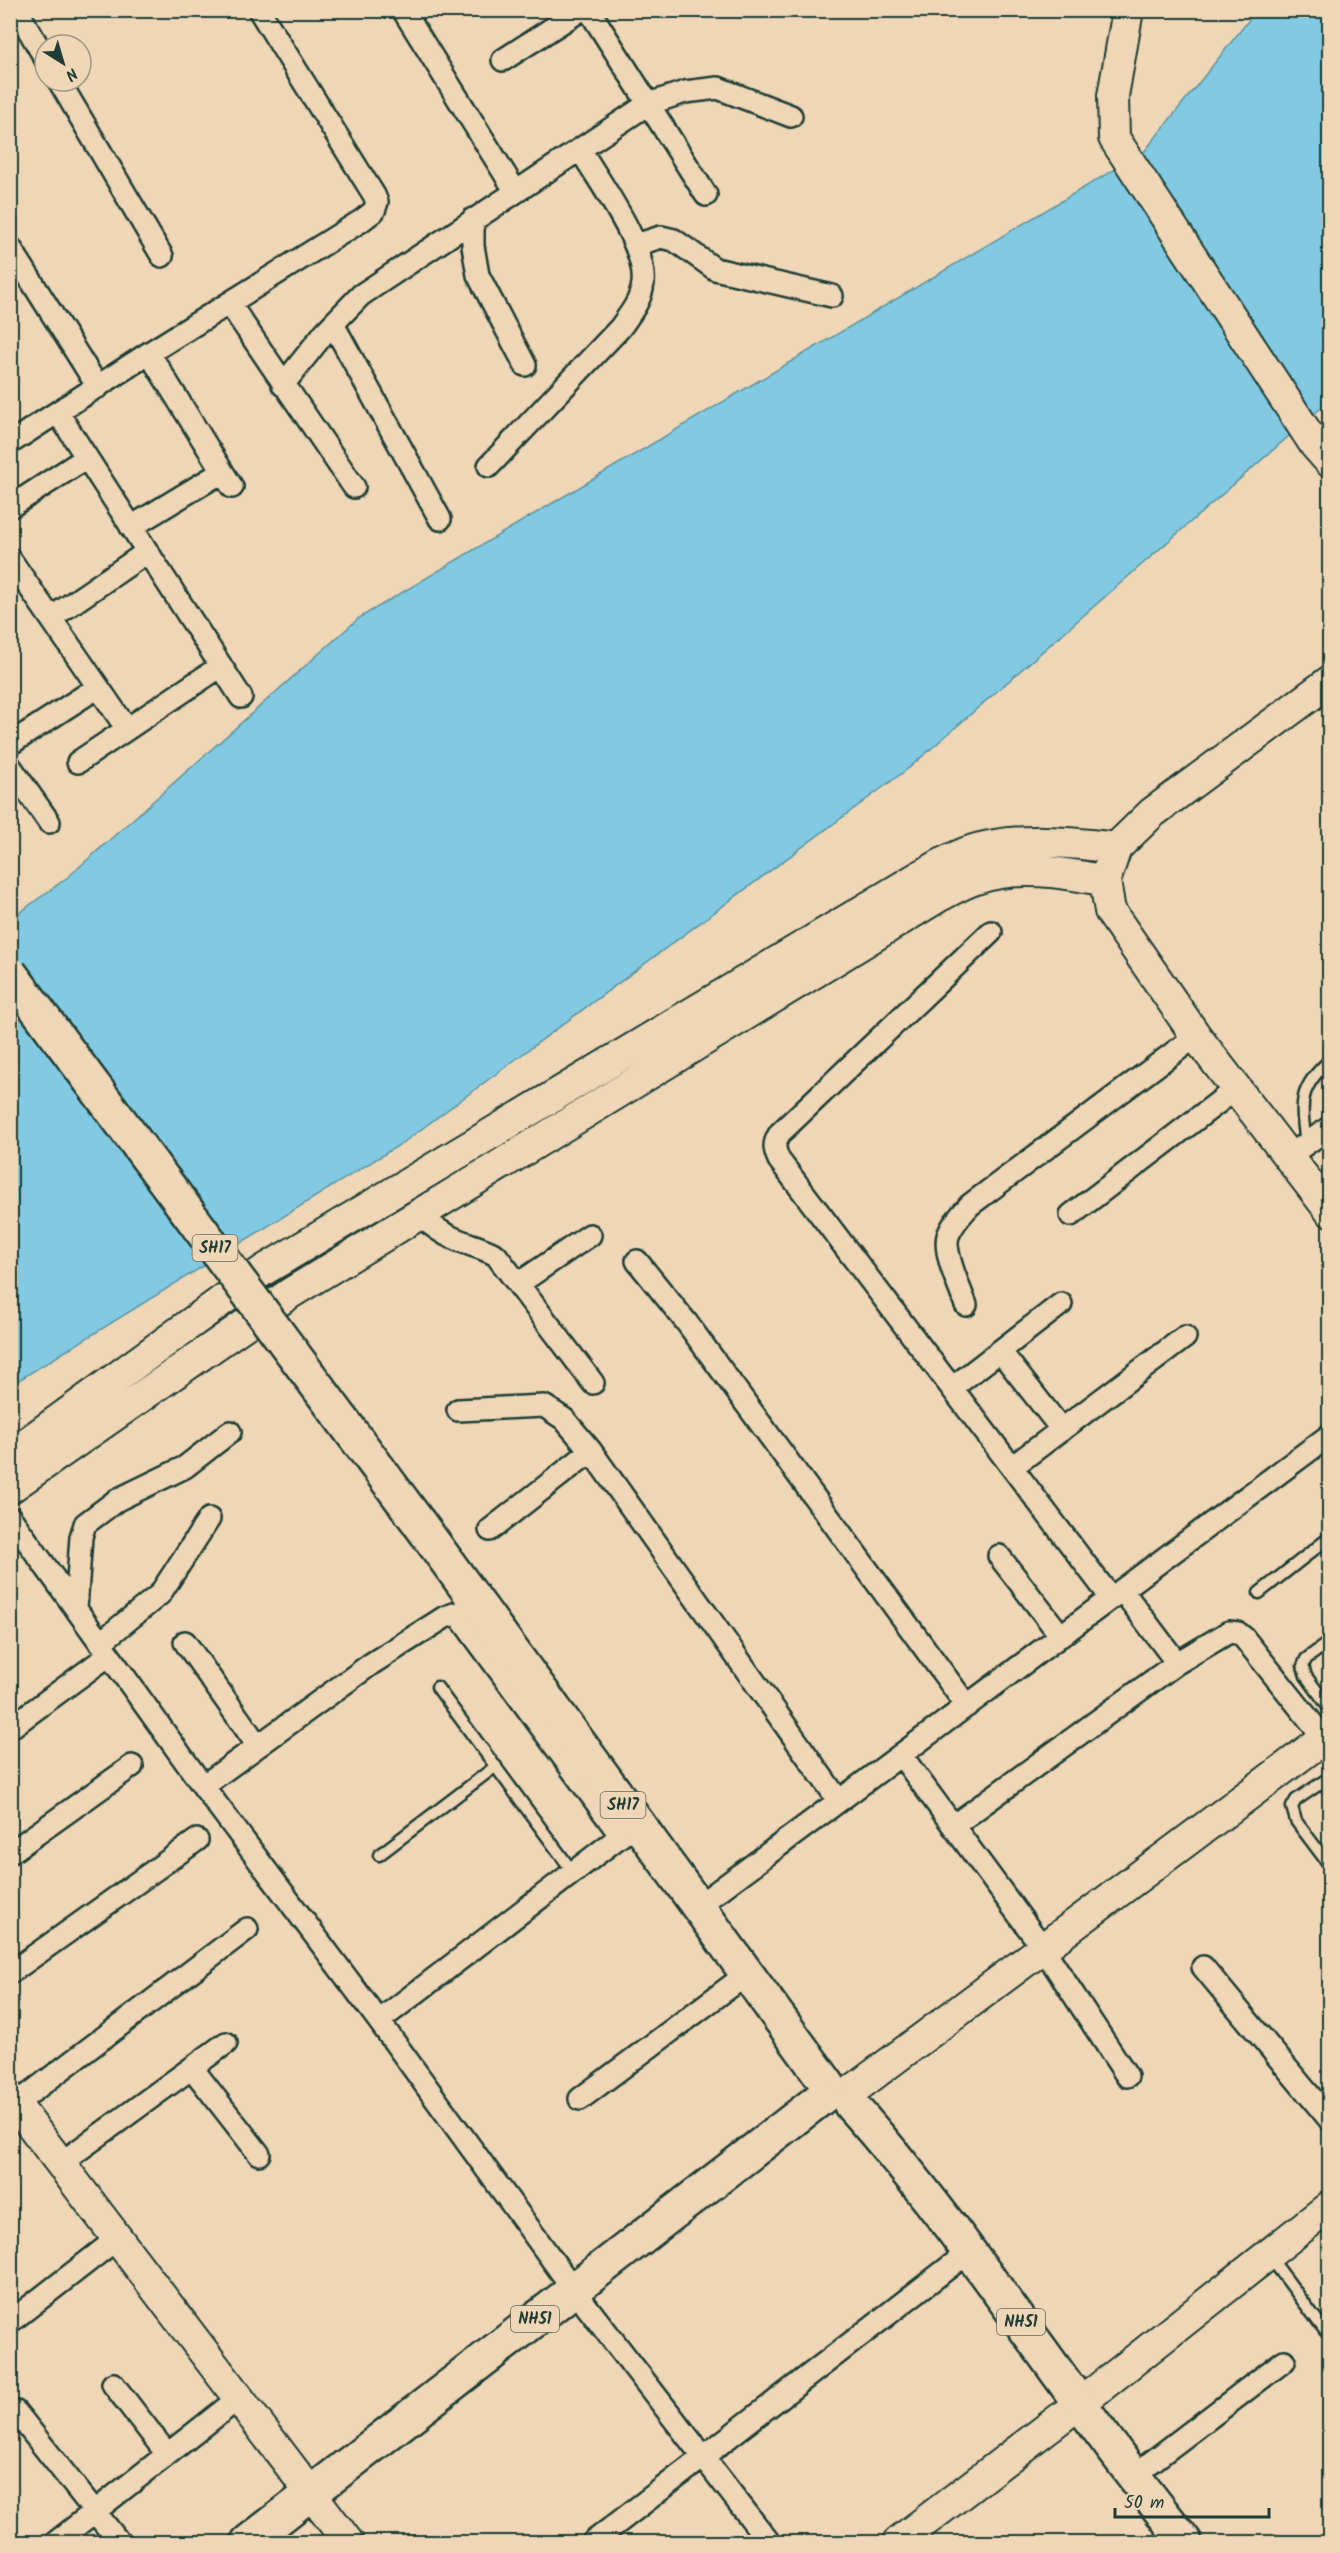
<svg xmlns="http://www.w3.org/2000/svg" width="1340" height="2553" font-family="Kalam,sans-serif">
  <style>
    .water { fill: #82cae3; stroke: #5a929d; stroke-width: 1.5 }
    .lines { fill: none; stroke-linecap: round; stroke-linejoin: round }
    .lane-casing { stroke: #1f3d34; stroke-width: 15 }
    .street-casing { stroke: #1f3d34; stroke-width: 26 }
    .secondary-casing { stroke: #1f3d34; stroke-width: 34 }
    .primary-casing { stroke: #1f3d34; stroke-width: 38 }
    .highway-casing { stroke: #1f3d34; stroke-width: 38 }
    .lane { stroke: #eed6b6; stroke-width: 10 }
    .street { stroke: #eed6b6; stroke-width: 21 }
    .secondary { stroke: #eed6b6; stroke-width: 30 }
    .primary { stroke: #eed6b6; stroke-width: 33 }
    .highway { stroke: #eed6b6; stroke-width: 33 }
    .primary-bridge-casing { stroke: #1f3d34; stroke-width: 38; stroke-linecap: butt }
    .primary-bridge { stroke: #eed6b6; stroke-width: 33 }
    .labels { text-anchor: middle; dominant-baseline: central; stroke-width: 6; stroke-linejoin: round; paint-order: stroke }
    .shield { fill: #eed6b6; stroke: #5d6b5b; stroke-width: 1.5 }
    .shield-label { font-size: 16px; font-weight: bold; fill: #1f3d34 }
  </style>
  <rect width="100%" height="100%" fill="#eed6b6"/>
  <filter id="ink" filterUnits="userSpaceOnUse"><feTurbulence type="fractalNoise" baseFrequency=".0167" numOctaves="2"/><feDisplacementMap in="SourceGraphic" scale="12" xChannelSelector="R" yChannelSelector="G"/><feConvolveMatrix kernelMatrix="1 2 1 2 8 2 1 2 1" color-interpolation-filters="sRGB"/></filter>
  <g filter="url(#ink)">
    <path class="water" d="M1256 11H1329V401L909 768 404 1142 11 1385V919L68 877 359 618 1144 152Z"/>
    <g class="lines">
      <defs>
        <path id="lane" d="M1306 1144C1301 1104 1297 1089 1330 1060
          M1259 1593 1330 1537
          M1330 1641 1306 1659 1303 1666 1306 1676 1330 1709
          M437 1687 573 1872
          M1330 1777 1296 1800 1292 1807 1296 1821 1330 1866
          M379 1855 496 1766
          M1270 2257 1326 2332"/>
        <path id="street" d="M17 10 45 58
          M403 10 516 192
          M589 10 706 195
          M503 60 581 10
          M59 81 162 256
          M473 219V246L478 275 525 365
          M636 245 661 237 674 240 715 269 832 296
          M10 247 98 387
          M229 303 354 487
          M333 324 440 519
          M149 353 232 487
          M283 385 325 332 361 295 648 104 685 92 718 88 791 116
          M58 413 241 697
          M10 443 149 353 361 221 374 211 377 202 374 195 259 10
          M489 466 620 328C630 314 641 301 643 283 647 246 599 182 580 149
          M10 507 86 458
          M131 527 222 472
          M10 559 127 729
          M51 618 147 552
          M10 744 98 687
          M78 762 221 666
          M10 766 49 822
          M991 932 780 1133C773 1144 774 1149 779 1160L1111 1598
          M1289 1156 1330 1127
          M419 1215C429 1223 439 1232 451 1237 466 1244 482 1247 496 1255L593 1383
          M1071 1215 1237 1088
          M637 1261 687 1323 967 1706
          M518 1284 590 1235
          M966 1305C960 1289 943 1252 948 1236 952 1224 962 1214 970 1205L1196 1036
          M1000 1351 1062 1430
          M952 1388 1061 1304
          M458 1410 544 1406 564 1419 591 1451 839 1801
          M1012 1467 1185 1337
          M10 1517 203 1786 379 2021 574 2290 769 2542
          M490 1530 591 1451
          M999 1556 1061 1636
          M1122 1590 1177 1663
          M76 1608 81 1537 85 1524 117 1500 185 1467 230 1432
          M185 1642 258 1746
          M100 1643 160 1594 209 1519
          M10 1728 109 1655
          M901 1755 1043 1948 1127 2076
          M203 1786 371 1664 445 1617 457 1613 621 1836
          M953 1826 1177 1663 1229 1632 1238 1633 1244 1638 1324 1738
          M10 1853 132 1766
          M698 1906 1330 1435
          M1203 1967 1330 2120
          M10 1973 197 1840
          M379 2021 631 1828
          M192 2068 259 2154
          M580 2099 747 1974
          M16 2104 247 1929
          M61 2163 226 2043
          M10 2322 118 2238
          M113 2384 167 2454
          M16 2412 119 2542
          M1133 2476 1284 2361
          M56 2542 239 2398
          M593 2542 970 2251"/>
        <path id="secondary" d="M1128 10 1113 96 1114 138 1315 445 1330 462
          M1330 681 1152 813 1116 848 1105 881 1110 911 1196 1036 1330 1211
          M10 1455 264 1270 920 876C933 869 945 861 958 856 1003 835 1067 842 1116 848
          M10 1488 289 1294 938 897C950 891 963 883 976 879 1017 865 1063 872 1105 881
          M853 2090 1330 1734
          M10 2097 348 2542
          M898 2542 1079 2404 1330 2206"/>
        <path id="primary" d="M419 1523 828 2085"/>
        <path id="highway" d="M851 2105C934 2198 1004 2300 1078 2401 1112 2449 1149 2496 1185 2542
          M248 2542 824 2096"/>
      </defs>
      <use href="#lane" class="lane-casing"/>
      <use href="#street" class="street-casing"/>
      <use href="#secondary" class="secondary-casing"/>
      <use href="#primary" class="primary-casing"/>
      <use href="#highway" class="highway-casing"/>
      <use href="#lane" class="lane"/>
      <use href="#street" class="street"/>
      <use href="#secondary" class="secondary"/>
      <use href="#primary" class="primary"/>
      <use href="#highway" class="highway"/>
      <defs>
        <path id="primary-bridge" d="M10 973 419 1523"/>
      </defs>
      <use href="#primary-bridge" class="primary-bridge-casing"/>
      <use href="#primary-bridge" class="primary-bridge"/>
    </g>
  </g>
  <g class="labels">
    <g class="shield">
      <rect x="192.5" y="1235" width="45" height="26" rx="4.5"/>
      <rect x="600.5" y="1792" width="45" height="26" rx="4.5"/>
      <rect x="511" y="2306" width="48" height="26" rx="4.5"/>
      <rect x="997" y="2309" width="48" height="26" rx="4.5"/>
    </g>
    <g class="shield-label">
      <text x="215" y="1248">SH17</text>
      <text x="623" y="1805">SH17</text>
      <text x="535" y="2319">NH51</text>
      <text x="1021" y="2322">NH51</text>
    </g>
  </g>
  <rect width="1340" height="2553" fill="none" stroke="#eed6b6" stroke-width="36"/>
  <rect x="18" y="18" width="1304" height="2517" fill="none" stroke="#1f3d34" stroke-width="2" filter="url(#ink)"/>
  <g transform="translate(63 63) rotate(143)"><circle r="28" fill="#eed6b6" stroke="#9b9982" stroke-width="1.5"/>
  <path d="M0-4.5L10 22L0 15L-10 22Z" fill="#1f3d34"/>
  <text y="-9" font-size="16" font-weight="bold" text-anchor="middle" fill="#1f3d34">N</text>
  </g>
  <path d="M1115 2508v9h154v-9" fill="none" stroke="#1f3d34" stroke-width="3"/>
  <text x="1124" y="2508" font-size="18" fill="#1f3d34" stroke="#eed6b6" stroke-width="4.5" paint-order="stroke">50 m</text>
</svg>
